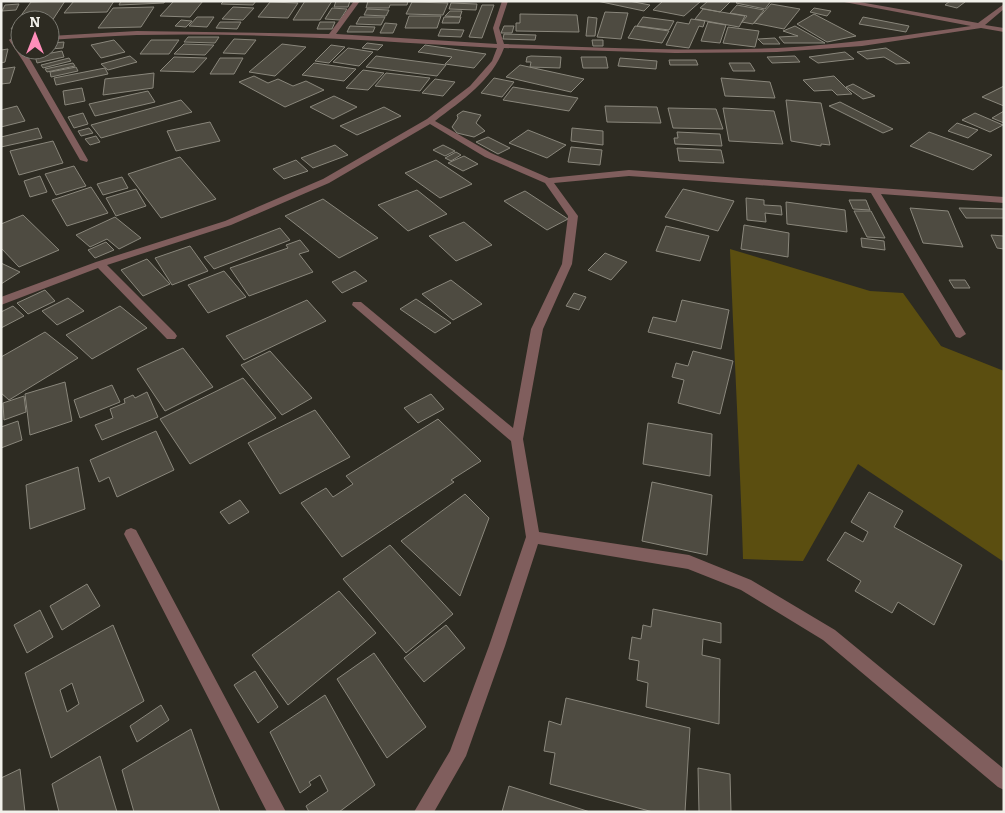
<svg xmlns="http://www.w3.org/2000/svg" width="1005" height="813" font-family="Bitter,serif">
  <style>
    .green { fill: #5b4e10 }
    .building { fill: #4e4b41; stroke: #8a877c; fill-rule: evenodd }
    .lines { fill: none; stroke-linecap: round; stroke-linejoin: round }
    .minor { fill: #805e5d; fill-rule: evenodd }
  </style>
  <rect width="100%" height="100%" fill="#2d2b22"/>
  <path class="green" d="M730 249 870 291 903 293 941 346 1004 371V562L858 464 803 561 743 559C740 456 734 353 730 249Z"/>
  <path class="building" d="M65 1 50 24V20H20V28L11 29 31 2Z
    M74 1H114L107 12 64 13Z
    M121 1H165L164 3 119 5Z
    M174 1H203L190 17 160 16Z
    M224 1H256L253 5 221 4Z
    M305 1H332L320 20H293Z
    M336 1H350L348 7H334Z
    M368 1H408L407 5H390L389 8H366Z
    M597 1H629L650 5 644 11Z
    M663 1H701L684 16 653 10Z
    M708 1H731L720 12 700 8Z
    M738 1H771L765 9 736 3Z
    M950 1H963L965 2 957 8 945 5Z
    M270 2 298 3 288 18 258 17Z
    M412 2 448 3 443 15 406 14Z
    M451 3 477 4 476 10 449 9Z
    M19 4 16 10 2 11 5 5Z
    M771 4 800 9 784 29 754 23Z
    M482 5H494L482 38 469 37Z
    M737 5 764 10 753 24 742 22 747 16 730 13Z
    M154 7 141 27 98 28 113 8Z
    M233 7 254 8 243 20 222 19Z
    M332 8 347 9 340 20 325 19Z
    M814 8 831 11 827 16 810 12Z
    M367 9 389 10 386 16 364 15Z
    M703 9 745 16 739 27 695 19Z
    M450 11H462L460 17 445 16Z
    M605 12 628 13 621 39 597 37Z
    M520 14 577 15 579 32 516 31V23H520Z
    M814 14 856 36 827 42 797 24Z
    M409 16H441L437 28H405Z
    M197 17H214L207 27 189 26Z
    M360 17H385L381 25 356 24Z
    M444 17H461L459 23H442Z
    M588 17 597 18 595 36H586Z
    M643 17 674 21 669 30 637 26Z
    M863 17 909 26 906 32 859 24Z
    M691 19 705 21 703 27 699 26 689 48 666 45 677 22 689 24Z
    M181 20 192 21 186 27 175 26Z
    M220 22H241L237 29 216 28Z
    M320 22H335L332 29H317Z
    M708 22 726 25 720 43 701 41Z
    M385 23 397 24 393 33H380Z
    M350 26 375 27 373 32H347Z
    M504 26H514L512 33H501Z
    M635 26 669 31 662 43 628 38Z
    M795 26 825 43H784L779 37 798 36 783 31Z
    M728 27 759 31 755 47 723 43Z
    M441 29 464 30 461 37 438 36Z
    M504 34 536 35 535 40 503 39Z
    M188 37H219L215 43 184 42Z
    M775 38 780 44H763L758 39Z
    M234 39 256 40 245 54 223 53Z
    M114 40 125 52 101 58 91 45Z
    M151 40H179L169 54H140Z
    M592 40H603V46H593Z
    M64 42 63 48 50 49V43Z
    M367 43 383 45 378 50 362 48Z
    M184 44 214 45 205 55 174 54Z
    M282 44 306 47 275 76 249 72Z
    M331 45 345 47 329 63 315 61Z
    M425 45 486 54 474 68 445 64 452 57 418 52Z
    M348 48 373 52 359 66 333 62Z
    M886 48 910 63 896 64 884 57 867 59 857 52Z
    M8 49 5 62 1 63V50Z
    M62 51 64 57 37 63 35 56Z
    M845 52 854 59 818 63 809 57Z
    M130 56 137 62 108 70 101 64Z
    M376 56 446 65 437 76 366 67Z
    M531 56 561 57 560 68 530 67 531 62H526L527 57Z
    M795 56 800 62 772 63 767 57Z
    M174 57 207 58 194 72 160 71Z
    M581 57H606L608 68H583Z
    M69 58 71 61 43 68 41 65Z
    M220 58H243L234 74H210Z
    M620 58 657 61 656 69 618 66Z
    M669 60H696L698 65H670Z
    M73 63 75 66 47 72 45 69Z
    M314 63 356 69 344 81 302 75Z
    M729 63H750L755 71H733Z
    M520 65 584 79 571 92 506 77Z
    M15 67 10 83 1 84V69Z
    M76 67 78 71 51 77 50 72Z
    M105 68 108 74 56 85 54 78Z
    M363 70 384 73 368 90 346 88Z
    M154 73 153 88 103 95 105 79Z
    M386 73 430 78 420 91 375 86Z
    M254 76 268 83 278 79 293 86 306 81 324 90 285 107 239 82Z
    M834 76 852 94 837 95 832 90 814 91 803 80Z
    M494 78 514 82 502 97 481 93Z
    M721 78 770 82 775 98 725 96Z
    M435 79 455 82 443 96 422 93Z
    M853 84 875 96 863 99 846 87Z
    M1004 86V106L982 97Z
    M513 87 578 98 569 111 503 100Z
    M82 88 85 101 65 105 63 91Z
    M148 91 155 102 95 116 89 104Z
    M334 96 357 107 333 119 310 107Z
    M181 100 192 112 101 138 91 125Z
    M786 100 821 103 830 145 821 144V146L791 141Z
    M840 102 893 129 883 133 829 106Z
    M17 106 25 121 1 127V110Z
    M605 106 657 107 661 123 607 122Z
    M384 107 401 116 357 135 340 126Z
    M668 108 716 109 723 129 673 128Z
    M723 108 774 111 783 144 729 141Z
    M463 111 481 115 476 123 485 131 474 137 457 133 452 127 458 118 457 115Z
    M1004 111V123L992 118Z
    M83 113 88 124 74 128 68 117Z
    M975 113 1003 125 990 132 962 120Z
    M210 122 220 141 176 151 167 131Z
    M957 123 978 130 968 138 948 131Z
    M38 128 42 138 1 147V137Z
    M89 128 93 133 81 136 78 131Z
    M572 128 603 131V145L571 141Z
    M528 130 566 145 547 158 509 143Z
    M677 132 720 134 722 146 675 144 674 138H678Z
    M929 132 992 155 973 170 910 146Z
    M96 136 100 142 90 145 85 139Z
    M488 137 510 148 498 154 476 142Z
    M53 141 63 163 19 175 10 151Z
    M335 145 348 155 313 168 301 158Z
    M443 145 455 151 445 156 433 150Z
    M571 147 602 150 600 165 568 162Z
    M677 148 721 150 724 163 679 161Z
    M456 152 461 155 451 161 445 158Z
    M464 156 478 164 463 171 448 163Z
    M180 157 216 199 161 218 128 174Z
    M296 160 308 171 284 179 273 169Z
    M436 160 472 184 440 198 405 173Z
    M74 166 86 186 56 195 45 174Z
    M40 176 47 192 30 197 24 181Z
    M122 177 128 188 103 195 97 184Z
    M91 187 108 213 67 226 52 200Z
    M136 189 146 206 116 216 106 198Z
    M683 189 734 201 718 231 665 217Z
    M417 190 447 214 408 231 378 205Z
    M525 191 568 219 547 230 504 201Z
    M746 198 764 200V205L781 206 782 215 765 213 766 222 747 220Z
    M323 199 378 238 339 258 285 216Z
    M849 200H866L870 210 853 209Z
    M786 202 845 210 847 232 787 224Z
    M910 208 948 211 963 247 923 243Z
    M959 208 1004 209V218H966Z
    M854 211H871L885 238 867 237Z
    M23 215 59 250 19 267 1 248V224Z
    M115 217 141 238 119 249 107 239 90 247 76 235Z
    M464 222 492 245 456 261 429 236Z
    M744 225 789 233 788 257 741 249Z
    M666 226 709 236 700 261 656 251Z
    M280 228 290 240 214 269 204 257Z
    M991 235 1004 236V249L997 248Z
    M861 238 884 241 885 250 862 247Z
    M300 240 309 251 299 254 313 272 249 296 230 268 288 248 286 245Z
    M106 242 114 250 95 258 88 250Z
    M190 246 208 271 172 285 155 258Z
    M605 253 627 262 611 280 588 270Z
    M147 259 170 284 143 296 121 270Z
    M1 263 20 272 1 284Z
    M224 271 246 297 208 313 188 285Z
    M355 271 367 281 342 293 332 282Z
    M451 280 482 304 453 320 422 294Z
    M949 280H965L970 288H954Z
    M45 290 55 301 28 314 17 303Z
    M574 293 586 297 579 310 566 306Z
    M68 298 84 311 57 325 42 311Z
    M416 299 451 323 435 333 400 309Z
    M307 300 326 321 244 360 226 336Z
    M682 300 729 310 721 349 648 332 653 317 676 322Z
    M13 306 24 316 1 328V312Z
    M120 306 147 328 92 359 66 335Z
    M45 332 78 358 9 400 1 393V357Z
    M183 348 213 387 165 411 137 369Z
    M270 351 312 398 282 415 241 365Z
    M693 351 733 361 720 414 678 403 684 380 672 377 676 363 688 366Z
    M243 378 276 418 190 464 160 419Z
    M65 382 72 421 30 435 25 394Z
    M112 385 120 402 80 418 74 400Z
    M147 392 158 417 102 440 95 425 113 418 110 409 125 403 124 399 133 395 135 398Z
    M431 394 444 409 418 423 404 408Z
    M24 396 26 412 4 420 3 403Z
    M315 410 350 457 280 494 248 443Z
    M438 419 481 461 451 480 454 482 342 557 301 503 326 488 333 497 353 484 346 476Z
    M18 421 22 440 1 448V427Z
    M648 423 712 434 710 476 643 464Z
    M156 431 174 470 117 497 109 477 99 482 90 460Z
    M78 467 85 509 30 529 26 485Z
    M652 482 712 495 707 555 642 541Z
    M869 492 903 511 894 527 962 565 934 625 898 602 892 613 855 591 861 581 827 560 845 532 863 542 868 532 851 522Z
    M465 494 489 518 460 596 401 541Z
    M240 500 249 512 229 524 220 512Z
    M390 545 453 614 406 653 343 579Z
    M87 584 100 606 62 630 50 606Z
    M339 591 376 633 288 705 252 655Z
    M653 609 721 623V643L703 639 702 655 720 659 719 724 646 707 648 683 637 680 639 661 629 659 632 637 641 639 643 625 651 627Z
    M40 610 53 637 27 653 14 625Z
    M113 625 144 701 51 758 25 673ZM72 683 79 704 67 712 60 690Z
    M446 625 465 648 424 682 404 658Z
    M374 653 426 727 387 758 337 679Z
    M255 671 278 707 258 723 234 685Z
    M325 695 375 785 339 812H309L306 806 328 791 320 775 309 782 311 785 300 793 270 732Z
    M566 698 690 728 685 812H653L550 784 555 753 544 751 549 721 561 725Z
    M161 705 169 720 137 742 130 726Z
    M191 729 220 812H134L122 770Z
    M100 756 117 812H59L52 784Z
    M698 768 730 774 731 812H699Z
    M20 769 25 812H1V778Z
    M509 786 590 812H502Z"/>
  <g class="lines">
    <path class="minor" d="M354 1H360L336 34 497 44 493 28 502 1H508L499 28 504 44C595 47 687 52 778 48 843 45 907 35 971 26L839 1H854L978 23 1004 4V9L985 25 1004 28V32L981 28 862 46 777 52 675 53 504 48C492 81 462 100 435 121L491 153 549 178 629 170 1004 197V203L881 194 966 334 960 338 956 337 871 193 629 176 554 183 578 216 572 264 543 329 523 439 539 532 689 555 751 580 835 630 1004 769V790L998 787 823 640 741 590 688 569 538 544 505 646 466 756 434 812H414L450 751 489 646 526 537 511 441 352 305 353 302H361L513 428 531 329 562 264 568 216 545 183 485 157 430 124 329 183 231 225 107 265 175 333 177 336 175 339H167L98 268 1 305V297L96 262 225 221 323 179 427 119 470 86 492 61 497 48C377 41 257 32 137 35 108 36 79 38 50 40V36L137 31 329 34Z
      M10 39H14L20 46V50H23L31 61 88 160 87 162 80 160 23 61 9 40Z
      M131 528 136 530 286 812H267L126 538 124 534 126 530Z"/>
  </g>
  <rect width="1005" height="813" fill="none" stroke="#f1f0ea" stroke-width="5"/>
  <g transform="translate(35 35)"><circle r="24" fill="#2d2b22" stroke="#7b7a72"/>
  <path d="M0-4L9 19L0 12L-9 19Z" fill="#ff8eba"/>
  <text y="-8" font-size="14" font-weight="bold" text-anchor="middle" fill="#f1f0ea">N</text>
  </g>
</svg>
